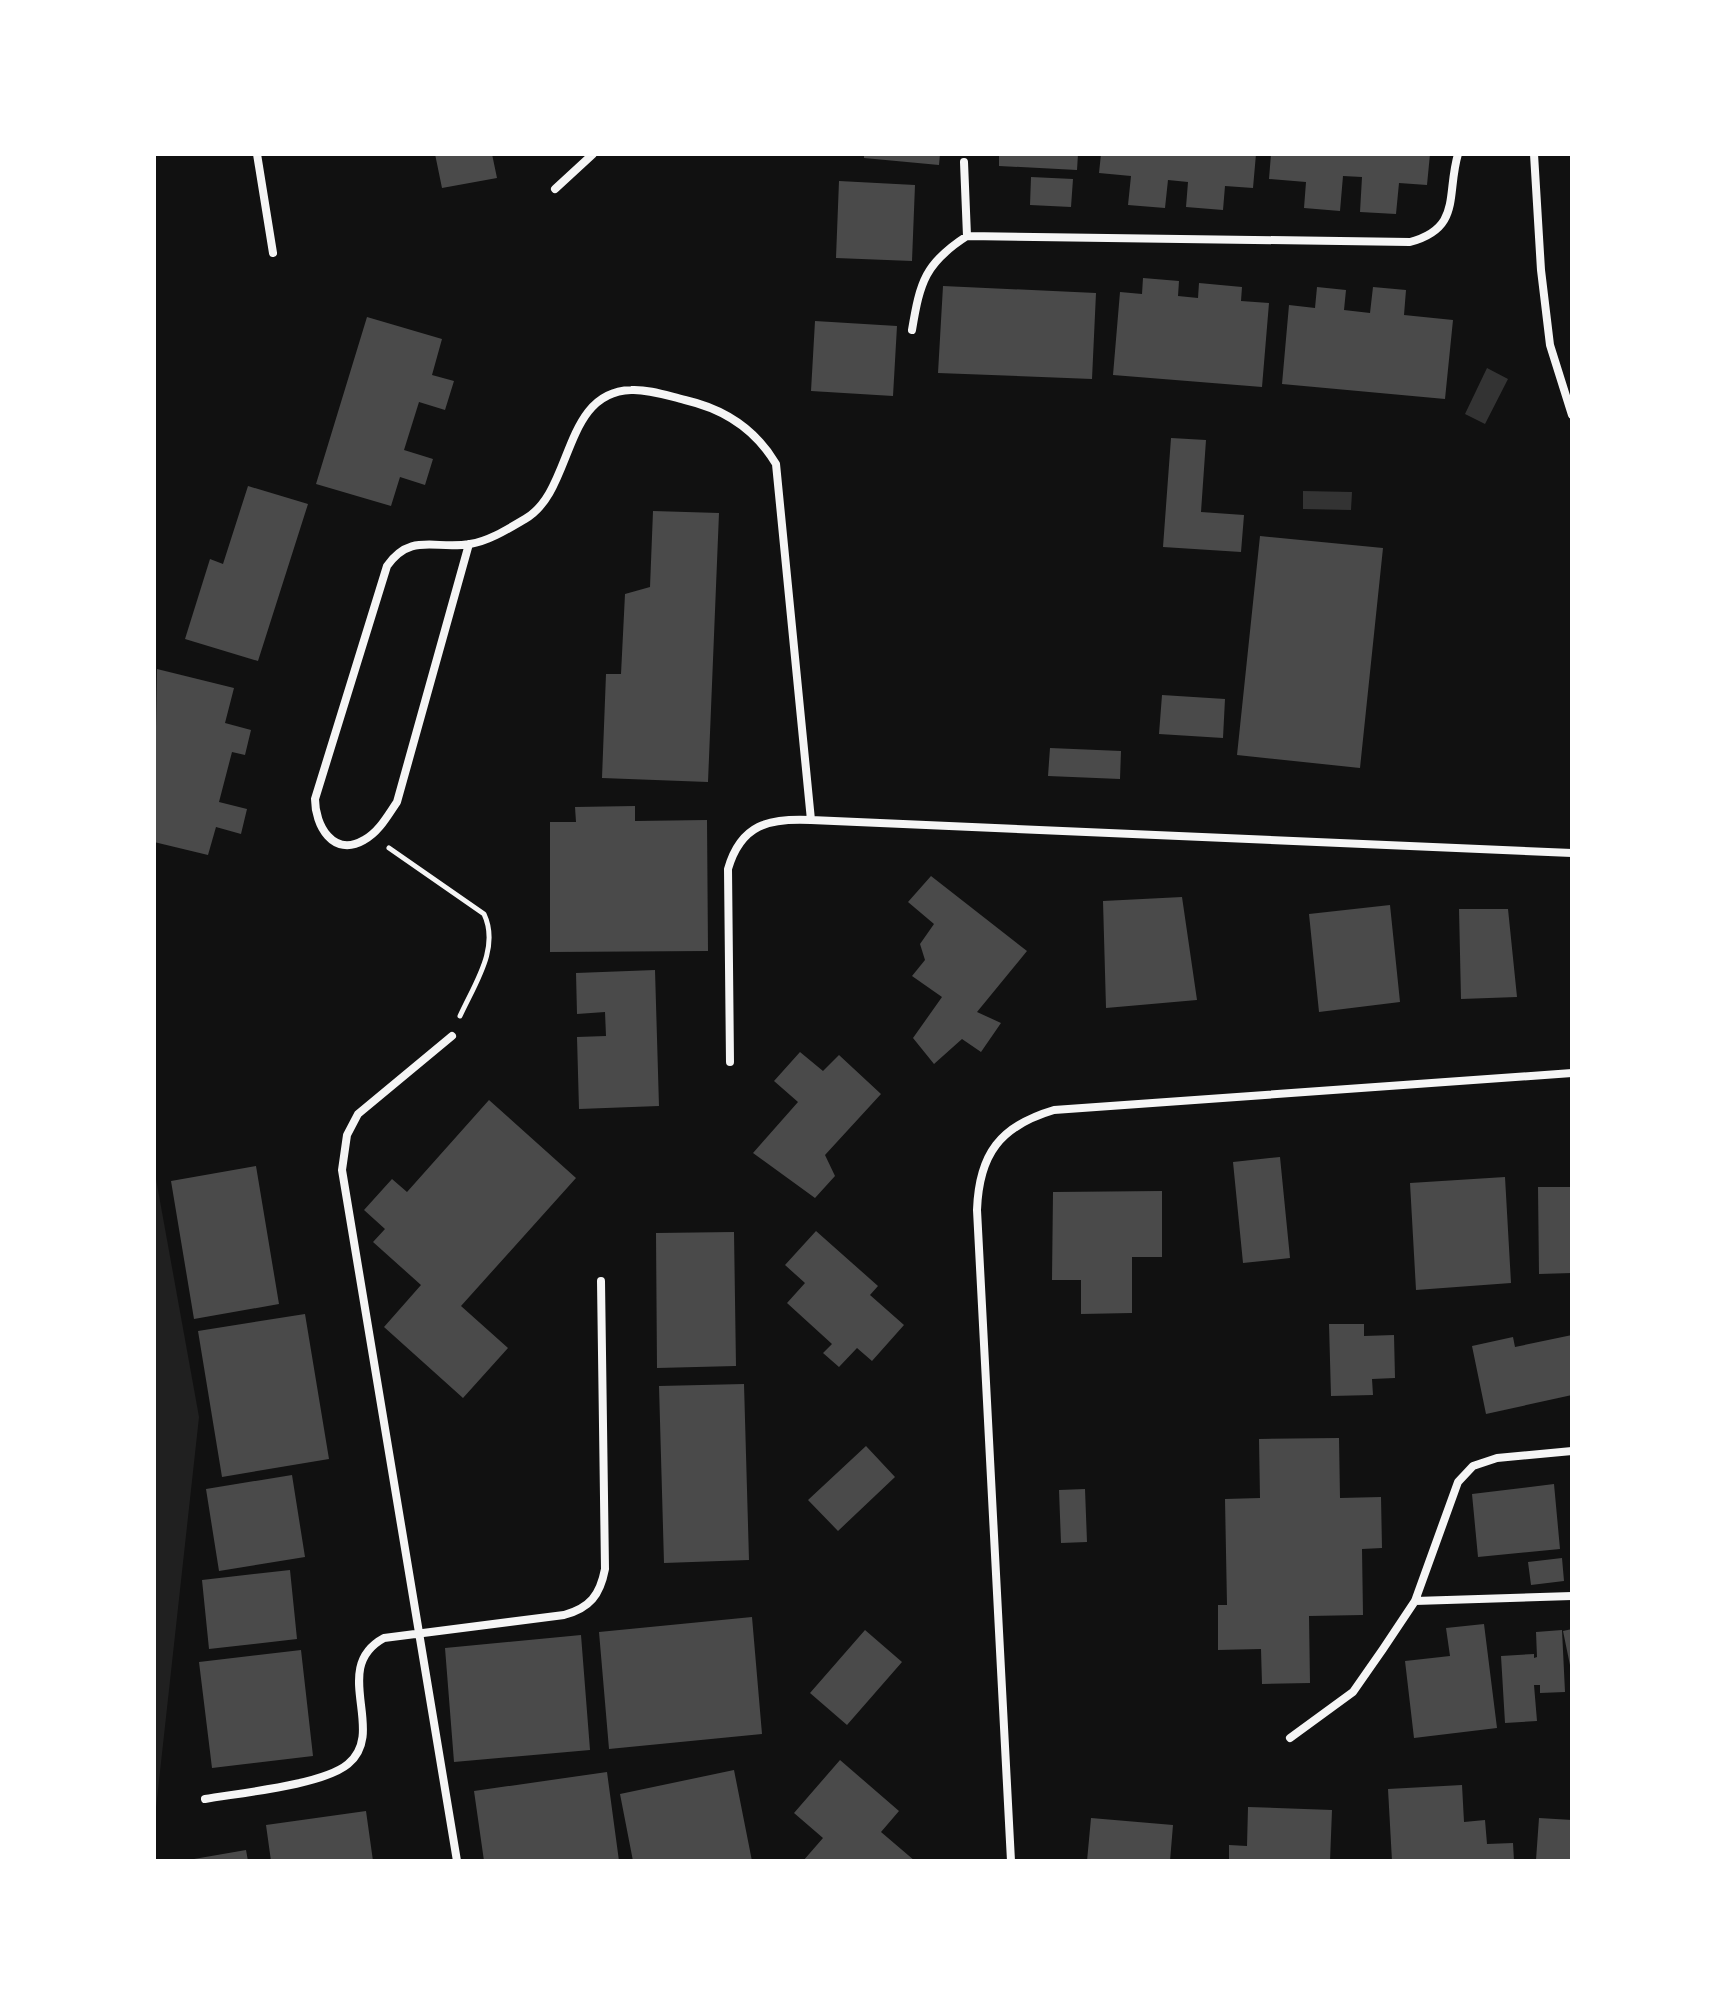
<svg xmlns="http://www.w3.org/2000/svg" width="1726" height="2015" font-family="Merriweather,serif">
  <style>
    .green { fill: #202020 }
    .water { fill: #333 }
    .building { fill: #4a4a4a }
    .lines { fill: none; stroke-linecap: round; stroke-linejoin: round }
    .path { stroke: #f5f5f5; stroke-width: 5 }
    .minor { stroke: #f5f5f5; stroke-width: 8 }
  </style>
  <rect width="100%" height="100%" fill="#111"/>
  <path class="green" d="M154 1168 199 1417 154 1826Z"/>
  <path class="water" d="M1487 368 1508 379 1485 424 1465 414Z
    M1303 491 1352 492 1351 510 1303 509Z"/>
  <path class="building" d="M435 154H492L497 178 442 188Z
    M864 154H940L939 165 864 158Z
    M999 154H1078L1077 170 999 166Z
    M1101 154H1256L1253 188 1225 186 1223 210 1186 207 1188 182 1168 180 1165 208 1128 205 1131 176 1099 173Z
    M1271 154H1430L1427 185 1399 183 1396 214 1360 212 1362 177 1343 176 1340 211 1304 208 1306 182 1269 179Z
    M1031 177 1073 179 1071 207 1030 205Z
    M839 181 915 185 912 261 836 258Z
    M1143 278 1179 281 1178 296 1198 298 1199 283 1242 287 1241 301 1269 303 1262 387 1113 375 1120 292 1142 294Z
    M943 286 1096 293 1092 379 938 373Z
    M1317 287 1346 290 1344 310 1370 313 1373 287 1406 290 1404 315 1453 320 1445 399 1282 384 1289 305 1315 308Z
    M367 317 442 339 432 375 454 381 445 410 419 402 404 450 433 459 425 485 400 477 391 506 316 484Z
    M815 321 897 326 893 396 811 391Z
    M1171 438 1206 440 1201 512 1244 515 1241 552 1163 547Z
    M248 486 308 504 258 661 185 639 210 559 223 564Z
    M653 511 719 513 708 782 602 778 606 674H621L625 594 650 587Z
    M1260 536 1383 548 1360 768 1237 755Z
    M157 669 234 688 225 723 251 730 245 755 232 752 219 802 247 809 241 834 216 827 208 855 154 842Z
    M1162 695 1225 699 1223 738 1159 734Z
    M1050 748 1121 751 1120 779 1048 776Z
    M635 806V821L707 820 708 951 550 952V822H576L575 807Z
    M931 876 1027 951 977 1012 1001 1023 981 1052 962 1039 934 1064 913 1038 942 997 912 976 925 960 920 944 934 924 908 902Z
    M1182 897 1197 1000 1106 1008 1103 901Z
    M1390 905 1400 1002 1319 1012 1309 914Z
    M1459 909H1508L1517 997 1461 999Z
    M655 970 659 1106 579 1109 577 1037 606 1036 605 1012 577 1014 576 973Z
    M800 1052 823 1071 839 1055 881 1094 825 1155 835 1176 815 1198 753 1153 798 1102 774 1081Z
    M489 1100 576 1178 461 1306 508 1348 463 1398 384 1327 421 1285 373 1242 385 1229 364 1210 392 1179 407 1192Z
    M1280 1157 1290 1258 1243 1263 1233 1162Z
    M256 1166 279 1304 194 1319 171 1181Z
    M1505 1177 1511 1283 1416 1290 1410 1183Z
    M1538 1187H1572V1273L1539 1274Z
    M1162 1191V1257H1132V1313L1081 1314V1280H1052L1053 1192Z
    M816 1231 878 1286 870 1295 904 1325 872 1361 857 1348 839 1367 823 1353 832 1344 787 1303 805 1283 785 1265Z
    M734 1232 736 1366 657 1368 656 1233Z
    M305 1314 329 1459 222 1477 198 1331Z
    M1329 1324H1364V1336L1394 1335 1395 1378 1372 1379 1373 1395 1331 1396Z
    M1572 1335V1395L1486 1414 1472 1346 1513 1337 1515 1347Z
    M744 1384 749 1560 664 1563 659 1386Z
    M1339 1438 1340 1498 1381 1497 1382 1548 1362 1549 1363 1615 1309 1616 1310 1683 1262 1684 1261 1649 1218 1650V1605H1227L1225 1499 1260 1498 1259 1439Z
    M866 1446 895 1477 838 1531 808 1500Z
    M292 1475 305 1557 219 1571 206 1489Z
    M1554 1484 1560 1549 1478 1557 1472 1494Z
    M1085 1489 1087 1542 1061 1543 1059 1490Z
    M1562 1558 1564 1581 1531 1585 1528 1562Z
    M290 1570 297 1639 209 1649 202 1580Z
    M752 1617 762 1734 609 1749 599 1632Z
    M1484 1624 1497 1728 1414 1738 1405 1661 1450 1656 1446 1628Z
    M1572 1629V1670H1571L1563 1631Z
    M865 1630 902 1662 847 1725 810 1693Z
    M1562 1630 1565 1692 1540 1693V1685H1534L1537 1721 1505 1723 1501 1656 1534 1654V1658L1537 1657 1536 1632Z
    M581 1635 590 1750 454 1762 445 1648Z
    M301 1650 313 1756 212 1768 199 1662Z
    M840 1760 899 1811 881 1832 915 1861H803L823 1838 794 1813Z
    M734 1770 752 1861H633L620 1794Z
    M607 1772 619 1861H484L474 1791Z
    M1462 1785 1464 1822 1485 1820 1487 1844 1513 1843 1514 1861H1392L1388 1789Z
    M1248 1807 1332 1810 1330 1861H1229V1845L1247 1846Z
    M366 1811 373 1861H271L266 1825Z
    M1091 1818 1173 1825 1170 1861H1087Z
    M1539 1818 1572 1820V1861L1536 1860Z
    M246 1850 248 1861H194V1859Z"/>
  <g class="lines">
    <path class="path" d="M389 848 484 914C500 948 475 983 460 1016"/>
    <path class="minor" d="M257 154 273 253
      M1534 154 1541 270 1550 345 1572 415
      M964 162 967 236
      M555 189 593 154
      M912 330C920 282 925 263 967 236L1410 242C1462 228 1446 195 1458 154
      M469 544 397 802C388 815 379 832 364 840 333 858 315 825 315 799L387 566C411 532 435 550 470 544 489 541 508 529 525 519 574 491 562 392 631 390 649 389 668 396 685 400 724 409 756 430 776 464L811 820 1572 853
      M452 1036 358 1114 347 1135 342 1170 457 1861
      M730 1062 728 869C741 824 769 818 811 820
      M1415 1601 1572 1596
      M1290 1738 1353 1692 1383 1649 1415 1601 1458 1482 1473 1466 1497 1458 1572 1451
      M205 1799C239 1793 323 1785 348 1764 388 1731 329 1668 384 1638L564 1615C590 1608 600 1595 605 1569L601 1281
      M1011 1861 977 1210C979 1154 1000 1126 1054 1110L1572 1073"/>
  </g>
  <rect width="1726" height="2015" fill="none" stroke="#ffffff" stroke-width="312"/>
</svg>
